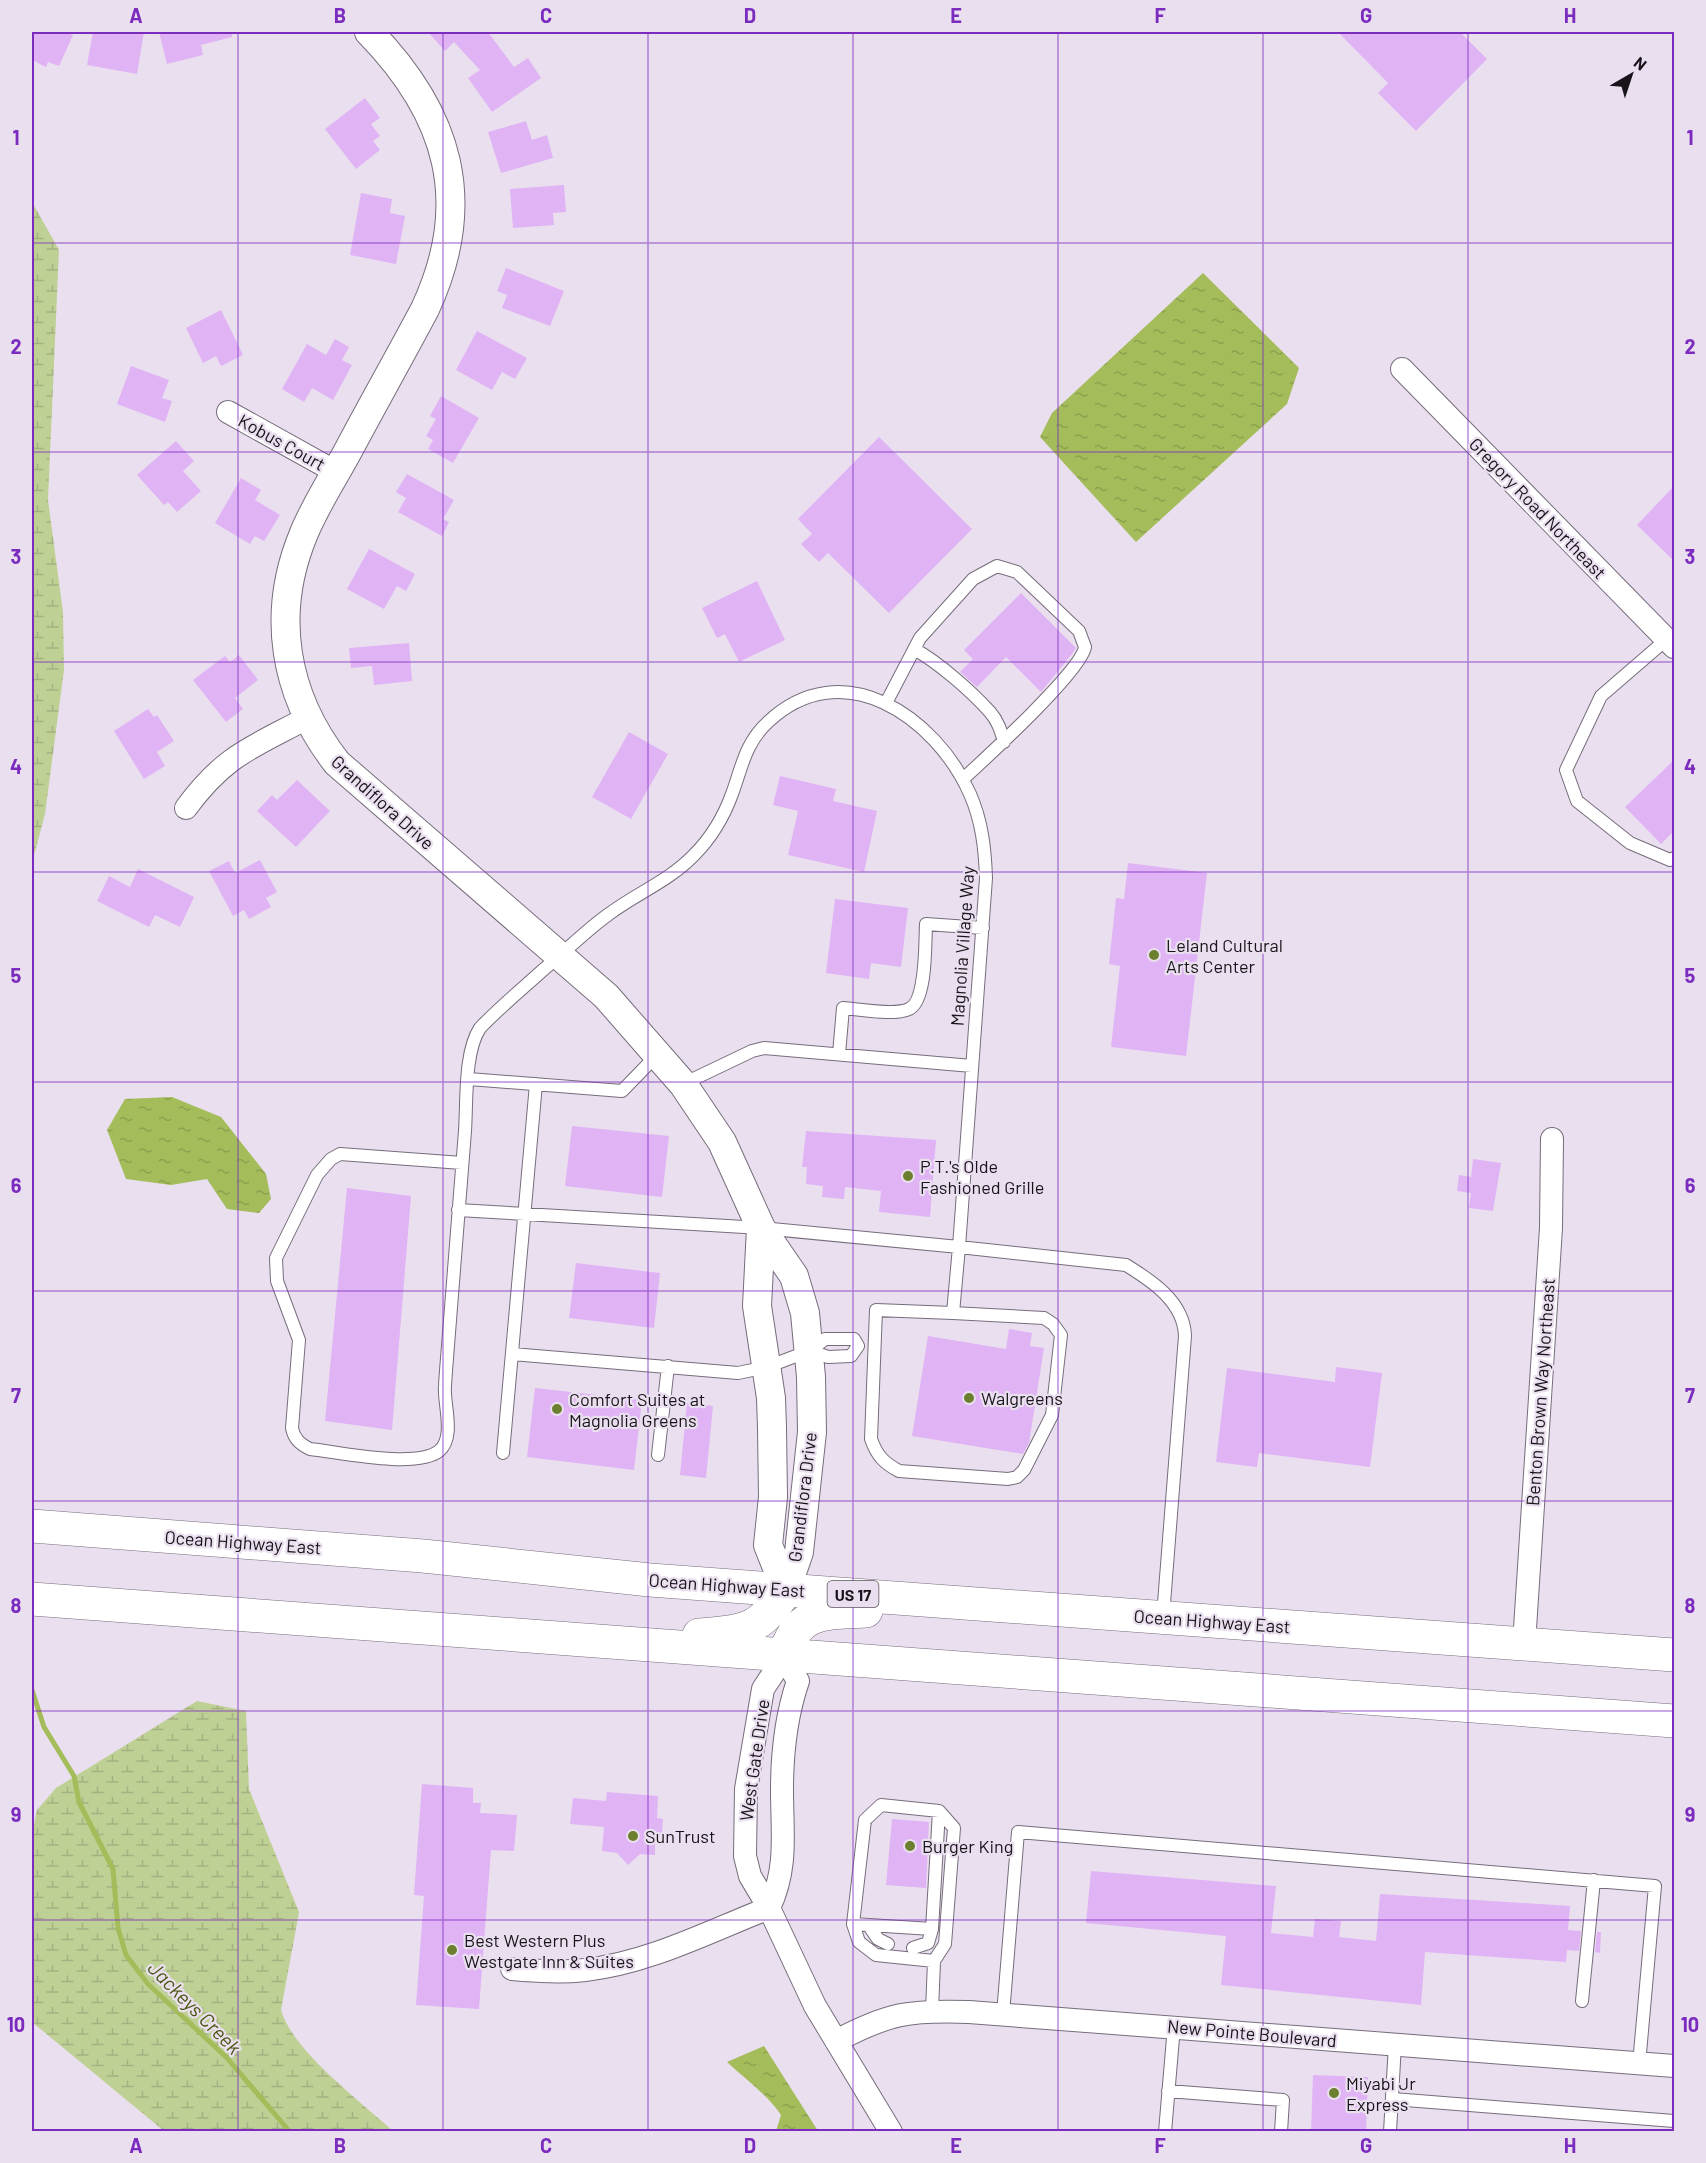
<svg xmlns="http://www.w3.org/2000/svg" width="1706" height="2163" font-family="Barlow,sans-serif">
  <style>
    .wetland { fill: url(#wetland-marsh) }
    .water { fill: url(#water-ripples) }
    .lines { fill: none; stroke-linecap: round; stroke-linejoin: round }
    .stream { stroke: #a4bc5a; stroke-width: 5 }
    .building { fill: #e0b3f5 }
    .service-casing { stroke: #766d7b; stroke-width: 14 }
    .minor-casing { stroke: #766d7b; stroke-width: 24 }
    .tertiary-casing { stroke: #766d7b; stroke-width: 30 }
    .trunk-casing { stroke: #766d7b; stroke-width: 34 }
    .service { stroke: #fff; stroke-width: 12 }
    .minor { stroke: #fff; stroke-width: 22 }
    .tertiary { stroke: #fff; stroke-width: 28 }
    .trunk { stroke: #fff; stroke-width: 33 }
    .grid { fill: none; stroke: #7b2cbf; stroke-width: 1.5; stroke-opacity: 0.55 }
    .poi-dot { fill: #6c7f2e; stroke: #eadfef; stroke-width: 2 }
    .labels { text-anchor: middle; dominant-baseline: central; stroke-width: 4.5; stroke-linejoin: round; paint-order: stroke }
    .shield { fill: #eadfef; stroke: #575159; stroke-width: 1.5 }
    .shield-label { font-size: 16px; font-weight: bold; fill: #181419 }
    .street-label { font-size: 18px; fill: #181419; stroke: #eadfef }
    .poi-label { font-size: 18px; fill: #181419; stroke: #eadfef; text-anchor: start }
    .water-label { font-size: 20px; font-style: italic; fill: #495710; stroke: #eadfef }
    .neatline { fill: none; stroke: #7b2cbf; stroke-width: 2 }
    .grid-label { font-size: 20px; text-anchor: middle; font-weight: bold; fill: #7b2cbf }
  </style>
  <defs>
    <pattern id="wetland-marsh" width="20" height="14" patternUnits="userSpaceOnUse" patternTransform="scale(1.5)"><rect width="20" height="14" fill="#bfd095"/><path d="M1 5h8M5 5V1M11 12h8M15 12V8" fill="none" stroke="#a3b280"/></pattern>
    <pattern id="water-ripples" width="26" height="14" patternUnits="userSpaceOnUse" patternTransform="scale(1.5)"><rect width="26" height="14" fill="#a4bc5a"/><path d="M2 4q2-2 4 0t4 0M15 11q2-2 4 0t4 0" fill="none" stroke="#8ca14e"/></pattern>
  </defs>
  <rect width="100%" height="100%" fill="#eadfef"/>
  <path class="wetland" d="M32 202 59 250 48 500 63 612 64 670 45 814 32 863Z
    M197 1701 246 1711 249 1789 299 1912 281 2010C292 2050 361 2102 393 2131H164L32 2022V1834L37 1810 56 1788Z"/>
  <path class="water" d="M1203 273 1299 368 1287 404 1136 542 1040 437 1052 413Z
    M172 1097 221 1117 266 1174 271 1199 259 1213 227 1209 207 1179 171 1185 126 1179 107 1130 125 1099Z
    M764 2046 818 2131H776L781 2115C767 2094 746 2080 727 2062Z"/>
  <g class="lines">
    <path class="stream" d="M32 1690 44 1727 74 1776 79 1802 113 1869 118 1928 126 1955 148 1984 227 2058 290 2132"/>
  </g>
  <path class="building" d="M32 32H64L73 35 59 66 48 62 46 67 32 60Z
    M93 32H144L137 74 87 65Z
    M159 32H232V37L201 45 203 55 167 64Z
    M428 32H488L514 67 528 58 541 78 492 112 468 78 480 70 454 42 445 51Z
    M1338 32H1460L1487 59 1416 131 1378 93 1388 83Z
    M365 98 380 118 371 124 380 136 373 141 380 150 356 169 325 129Z
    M526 121 532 140 547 135 553 158 501 173 488 132Z
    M564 185 566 212 553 213 554 225 513 228 510 189Z
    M361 193 392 199 390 213 405 216 396 264 350 255Z
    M506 268 564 291 550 326 502 308 507 295 497 291Z
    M221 310 243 355 221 366 216 356 203 363 186 328Z
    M477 331 527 358 515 379 502 372 492 390 456 370Z
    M335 339 349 347 342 360 352 365 333 400 312 388 304 402 282 389 307 344 326 355Z
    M131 366 169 380 162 398 172 401 165 422 117 404Z
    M441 396 479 418 453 463 428 449 433 440 426 436 436 419 430 416Z
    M879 437 972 529 889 613 828 553 819 562 801 544 812 534 798 519Z
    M176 441 194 461 183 471 201 491 177 512 168 502 164 505 137 475Z
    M407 474 454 500 443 519 449 522 442 536 398 512 406 498 396 492Z
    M241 478 261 490 255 500 280 515 264 541 255 536 250 544 215 523Z
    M1674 486V561L1637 525Z
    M369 549 415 574 406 591 397 586 384 609 347 589Z
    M757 581 785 640 739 662 725 634 717 638 702 608Z
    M1021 593 1076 648 1072 654 1041 692 1006 657 977 687 960 672 973 659 964 650Z
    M409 643 412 681 374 685 372 666 351 668 349 648Z
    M239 655 258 680 235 698 243 709 226 722 193 680 225 656 230 662Z
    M148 709 154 717 157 715 174 741 157 752 165 766 144 779 114 731Z
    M629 732 668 754 631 819 592 797Z
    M1674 760V831L1661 844 1625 807Z
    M780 776 836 789 833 801 877 811 864 872 788 855 798 811 773 805Z
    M297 780 330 811 296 847 257 811 272 795 277 800Z
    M260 860 277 892 266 898 271 907 249 919 244 910 233 916 209 871 229 861 235 873Z
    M1128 863 1207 873 1186 1056 1111 1047 1120 966 1109 964 1116 898 1124 899Z
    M138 869 194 897 180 927 155 915 149 927 97 901 109 876 130 887Z
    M835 899 908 908 901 967 871 963 869 979 826 973Z
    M572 1126 669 1136 662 1197 565 1186Z
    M806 1131 936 1140 930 1217 879 1212 881 1191 845 1187 844 1199 822 1197 823 1186 806 1184 807 1167H802Z
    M1473 1159 1501 1163 1493 1211 1469 1208 1471 1193 1457 1191 1459 1175 1471 1177Z
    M347 1188 411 1196 392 1430 325 1421Z
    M576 1263 660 1273 654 1328 569 1318Z
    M1009 1329 1032 1333 1030 1346 1044 1348 1029 1443 1023 1454 912 1436 928 1336 1006 1349Z
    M1336 1367 1382 1373 1370 1467 1259 1453 1257 1467 1216 1462 1227 1368 1335 1382Z
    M535 1388 642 1400 634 1470 527 1457Z
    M687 1403 713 1406 706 1478 680 1475Z
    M422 1784 473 1788V1803H481L480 1813 517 1815 514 1851 491 1850 479 2009 416 2005 424 1896 414 1895Z
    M607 1792 658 1796 657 1818 663 1819 661 1845 655 1844V1855L640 1854 628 1865 617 1853 602 1851 604 1827 570 1824 573 1798 606 1801Z
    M892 1819 929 1822 926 1888 886 1885Z
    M1091 1871 1276 1886 1271 1933 1313 1937 1315 1919 1341 1921 1339 1937 1376 1941 1380 1894 1570 1906 1568 1930 1581 1931 1579 1951 1567 1950 1566 1962 1425 1952 1421 2005 1221 1985 1226 1936 1086 1923Z
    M1597 1932H1601L1600 1953 1595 1952Z
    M1313 2075 1368 2077 1366 2132H1311Z"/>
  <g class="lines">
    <defs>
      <path id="service" d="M1667 639 1601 696 1566 770 1577 801 1630 843 1670 860 1674 858
        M914 649C938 662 971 691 990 712 998 721 1001 731 1004 742
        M886 703 920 638 973 579 997 566 1017 572 1079 631 1085 647C1081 671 986 758 963 779
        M839 1054 843 1008C859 1009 895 1016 909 1009 927 1001 925 942 926 924L983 928
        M469 1079 622 1091 658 1054
        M683 1084 752 1051 764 1048 972 1066
        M458 1210 761 1228 959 1247 986 878C985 849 982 821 970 794 936 717 842 652 768 722 745 743 742 767 732 794 724 816 711 838 694 855 669 881 637 893 609 914 585 931 565 952 543 970 522 989 499 1008 480 1028 464 1052 467 1102 465 1131 458 1215 451 1300 445 1385 443 1403 456 1437 439 1451 416 1469 339 1452 310 1449 300 1444 294 1439 292 1428L299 1340 277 1281 276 1258 317 1175 331 1159 340 1154 462 1163
        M953 1313 1044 1318 1053 1324 1061 1335 1052 1415 1024 1470 1017 1477 1008 1479 899 1471C884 1463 877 1456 871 1439L876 1310 953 1313 959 1247 1126 1265C1152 1281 1184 1302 1185 1336L1163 1616
        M825 1339H854L858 1346 851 1356 828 1357 810 1351Z
        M512 1354 738 1373 767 1367 809 1351
        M503 1453 536 1084
        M658 1455 668 1366
        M853 1924 932 1929 939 1811
        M869 1926 878 1939 888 1944
        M913 1948 928 1943 932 1929
        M1582 2001 1594 1880
        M932 2011 934 1961 945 1944 954 1828 939 1811 881 1805 865 1820 853 1924 859 1942 876 1955 934 1961
        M1003 2014 1018 1832 1655 1886 1639 2064
        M1168 2091 1283 2100 1281 2132
        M1393 2099 1674 2121
        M1165 2132 1174 2026
        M1390 2132 1395 2044"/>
      <path id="minor" d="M1402 369 1674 647
        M228 412 336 472
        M186 808C225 755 251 748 307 718
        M1524 1644 1551 1228 1552 1139
        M769 1908C788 1868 782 1833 782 1790 782 1753 786 1716 798 1681L784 1657 763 1689 746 1789 745 1856 750 1876 769 1908 815 2006 891 2132
        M512 1969C536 1971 561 1973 585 1970 649 1963 710 1931 769 1908
        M836 2041C889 2013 909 2010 969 2012L1674 2066"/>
      <path id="tertiary" d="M369 32C449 114 475 202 425 309 400 356 374 402 349 449 334 477 316 504 304 533 270 614 284 695 337 763L606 996 683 1084 722 1142 761 1228 794 1276 805 1313 811 1377 812 1432 799 1552 786 1590
        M761 1228 757 1306 771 1398 772 1428 773 1497 768 1545 786 1590"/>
      <path id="trunk" d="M32 1526 423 1556 650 1580 1674 1655
        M32 1599 1674 1721
        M699 1635C745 1631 760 1631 786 1590
        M784 1657C797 1610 823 1613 866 1611"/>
    </defs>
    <use href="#service" class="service-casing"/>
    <use href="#minor" class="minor-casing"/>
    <use href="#tertiary" class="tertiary-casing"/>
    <use href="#trunk" class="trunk-casing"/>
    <use href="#service" class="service"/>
    <use href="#minor" class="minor"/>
    <use href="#tertiary" class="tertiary"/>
    <use href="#trunk" class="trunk"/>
  </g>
  <path class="grid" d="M238 32V2132M443 32V2132M648 32V2132M853 32V2132M1058 32V2132M1263 32V2132M1468 32V2132M32 243H1674M32 452H1674M32 662H1674M32 872H1674M32 1082H1674M32 1291H1674M32 1501H1674M32 1711H1674M32 1920H1674"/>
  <g class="poi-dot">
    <circle cx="1154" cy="955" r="6"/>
    <circle cx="908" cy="1176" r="6"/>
    <circle cx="969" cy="1398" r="6"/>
    <circle cx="557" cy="1409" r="6"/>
    <circle cx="633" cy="1836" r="6"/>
    <circle cx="910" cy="1846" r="6"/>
    <circle cx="452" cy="1950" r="6"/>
    <circle cx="1334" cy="2093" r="6"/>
  </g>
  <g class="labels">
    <rect class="shield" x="827.5" y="1581" width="51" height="26" rx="4.5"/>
    <g class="shield-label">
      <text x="853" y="1594">US 17</text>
    </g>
    <g class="street-label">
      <text transform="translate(282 442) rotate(29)">Kobus Court</text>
      <text transform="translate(1538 508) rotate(46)">Gregory Road Northeast</text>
      <text transform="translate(383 802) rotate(42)">Grandiflora Drive</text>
      <text transform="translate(962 946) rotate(-86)">Magnolia Village Way</text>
      <text transform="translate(1540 1392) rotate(-86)">Benton Brown Way Northeast</text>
      <text transform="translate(802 1497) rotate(-83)">Grandiflora Drive</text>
      <text transform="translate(243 1542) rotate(4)">Ocean Highway East</text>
      <text transform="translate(727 1585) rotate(4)">Ocean Highway East</text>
      <text transform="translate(1212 1621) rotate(4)">Ocean Highway East</text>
      <text transform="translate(754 1760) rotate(-82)">West Gate Drive</text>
      <text transform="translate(1252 2033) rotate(5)">New Pointe Boulevard</text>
    </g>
    <g class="poi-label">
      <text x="1166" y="945">Leland Cultural<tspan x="1166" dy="21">Arts Center</tspan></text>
      <text x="920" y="1166">P.T.'s Olde<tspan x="920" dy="21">Fashioned Grille</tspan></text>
      <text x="981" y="1398">Walgreens</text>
      <text x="569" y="1399">Comfort Suites at<tspan x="569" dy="21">Magnolia Greens</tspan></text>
      <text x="645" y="1836">SunTrust</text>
      <text x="922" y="1846">Burger King</text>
      <text x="464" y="1940">Best Western Plus<tspan x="464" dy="21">Westgate Inn &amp; Suites</tspan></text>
      <text x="1346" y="2083">Miyabi Jr<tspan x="1346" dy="21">Express</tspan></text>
    </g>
    <g class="water-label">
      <text transform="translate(195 2007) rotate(45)">Jackeys Creek</text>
    </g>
  </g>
  <rect width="1706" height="2163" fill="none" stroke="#eadfef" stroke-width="66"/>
  <g transform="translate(1631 75) rotate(39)" stroke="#eadfef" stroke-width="4.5" paint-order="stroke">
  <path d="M0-4.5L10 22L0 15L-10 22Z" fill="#181419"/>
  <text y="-9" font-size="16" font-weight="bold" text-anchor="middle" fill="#181419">N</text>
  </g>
  <rect x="33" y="33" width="1640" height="2097" class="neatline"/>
  <g class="grid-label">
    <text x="136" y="23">A</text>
    <text x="340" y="23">B</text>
    <text x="546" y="23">C</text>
    <text x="750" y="23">D</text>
    <text x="956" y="23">E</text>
    <text x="1160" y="23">F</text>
    <text x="1366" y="23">G</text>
    <text x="1570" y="23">H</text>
    <text x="16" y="145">1</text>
    <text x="1690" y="145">1</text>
    <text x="16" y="354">2</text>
    <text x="1690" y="354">2</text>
    <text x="16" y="564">3</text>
    <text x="1690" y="564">3</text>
    <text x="16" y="774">4</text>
    <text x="1690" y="774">4</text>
    <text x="16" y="983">5</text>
    <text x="1690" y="983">5</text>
    <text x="16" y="1193">6</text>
    <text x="1690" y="1193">6</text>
    <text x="16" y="1403">7</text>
    <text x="1690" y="1403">7</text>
    <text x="16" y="1613">8</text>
    <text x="1690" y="1613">8</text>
    <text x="16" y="1822">9</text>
    <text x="1690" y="1822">9</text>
    <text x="16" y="2032">10</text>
    <text x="1690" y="2032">10</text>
    <text x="136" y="2153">A</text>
    <text x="340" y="2153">B</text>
    <text x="546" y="2153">C</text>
    <text x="750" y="2153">D</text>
    <text x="956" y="2153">E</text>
    <text x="1160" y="2153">F</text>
    <text x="1366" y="2153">G</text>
    <text x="1570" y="2153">H</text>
  </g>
</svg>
